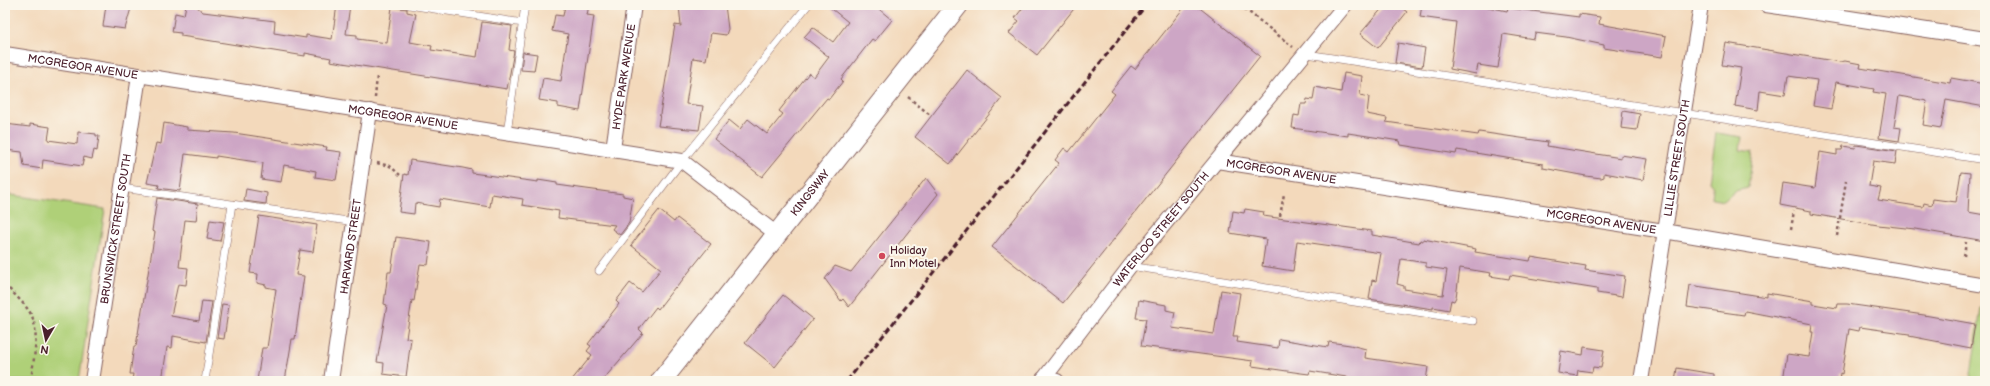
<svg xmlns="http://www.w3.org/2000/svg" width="1990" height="386" font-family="'Balsamiq Sans',sans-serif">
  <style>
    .green { fill: #afd078; stroke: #7c7852 }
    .building { fill: #cda6c5; fill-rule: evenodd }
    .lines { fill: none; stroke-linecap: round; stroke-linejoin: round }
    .service-casing { stroke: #85605d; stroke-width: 8 }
    .minor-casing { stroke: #85605d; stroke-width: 16 }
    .secondary-casing { stroke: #85605d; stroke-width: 22 }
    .path { stroke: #85605d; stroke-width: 2.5; stroke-dasharray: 3 3; stroke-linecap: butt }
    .service { stroke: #fff; stroke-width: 7 }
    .minor { stroke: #fff; stroke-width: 14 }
    .secondary { stroke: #fff; stroke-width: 20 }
    .rail { stroke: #4a1f2b; stroke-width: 3; stroke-dasharray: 6 3; stroke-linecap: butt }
    .poi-dot { fill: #d1495b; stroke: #fbf7ec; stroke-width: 1.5 }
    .labels { text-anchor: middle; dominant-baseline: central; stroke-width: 4; stroke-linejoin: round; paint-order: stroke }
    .street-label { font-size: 11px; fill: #4a1f2b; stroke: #fbf7ec }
    .poi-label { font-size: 11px; fill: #4a1f2b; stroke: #fbf7ec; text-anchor: start }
  </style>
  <rect width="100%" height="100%" fill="#fbf7ec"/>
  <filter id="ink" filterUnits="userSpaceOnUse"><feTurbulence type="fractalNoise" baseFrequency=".025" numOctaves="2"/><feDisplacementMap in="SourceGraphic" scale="8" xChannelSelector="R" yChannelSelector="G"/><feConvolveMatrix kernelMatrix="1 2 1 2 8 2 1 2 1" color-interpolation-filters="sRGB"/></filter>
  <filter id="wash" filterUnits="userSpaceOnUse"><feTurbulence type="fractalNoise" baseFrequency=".012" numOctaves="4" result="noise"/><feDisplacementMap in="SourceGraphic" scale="16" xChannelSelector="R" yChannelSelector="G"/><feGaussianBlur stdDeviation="0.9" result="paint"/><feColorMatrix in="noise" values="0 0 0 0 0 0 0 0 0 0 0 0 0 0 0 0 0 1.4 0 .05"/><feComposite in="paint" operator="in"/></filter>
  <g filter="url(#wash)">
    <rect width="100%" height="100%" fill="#f3d9bb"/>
    <path class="green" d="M1716 133 1742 137 1740 150 1753 152 1748 188 1735 191 1724 201 1712 199 1713 187 1709 182Z
      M5 194 105 209 79 381H5Z
      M1981 308H1985V381H1970Z"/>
    <g id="blocks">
      <path class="building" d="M106 5 131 8 125 29 103 26Z
        M186 5 196 6 203 12 275 21 274 33 306 38V35L332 39 337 5H350L346 34 357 35V39L387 43 392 7 407 9V12L416 14 410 42 432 46 431 50 477 57 482 22 512 26 509 50 514 51 507 89 330 61 331 58 305 53V56L181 36V33L172 32 175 13 184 15Z
        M565 5H589L587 15 594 16 580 111 558 107V103L539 100 543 78 561 81 568 34 552 31 555 15 563 16Z
        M679 5H725L728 29 726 35 711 33 706 60 693 58 686 104 703 106 699 130 658 126 675 25 681 26Z
        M827 5H874L892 20 875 41 872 39 841 79 843 81 829 99 827 98 762 177 714 139 729 120 740 129 748 119 767 134 783 114 779 111 809 73 814 77 829 57 804 37 813 27 833 42 848 22Z
        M1025 5H1077L1037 55 1009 33 1019 21 1015 18Z
        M1186 5H1196L1260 56 1063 303 992 247 1059 163 1055 160 1064 148 1069 152 1115 94 1111 91 1131 66 1135 69Z
        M1385 5H1398L1407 12 1378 48 1360 34Z
        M1422 5H1479L1507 11 1508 8 1579 17V14L1600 17 1599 24 1666 36 1662 57 1604 48V45L1566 37 1535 33 1534 39 1503 34 1498 68 1478 65 1476 74 1450 69 1456 22 1420 17Z
        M1398 43 1425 48 1422 67 1395 63Z
        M1726 43 1840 62 1845 61 1861 64 1860 68 1950 83 1951 78 1985 84V107L1946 100 1941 128 1923 125 1927 101 1899 96 1894 127 1901 128 1899 141 1879 138 1886 94 1873 92 1874 89 1836 82 1831 109 1813 106 1817 80 1788 76 1785 95 1760 91 1758 110 1735 106 1741 68 1722 65Z
        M523 52 537 54 534 71 521 70Z
        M967 70 1002 98 950 164 915 137Z
        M1344 73 1362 76 1360 95 1369 97 1367 114 1387 118 1386 122 1478 135 1479 132 1548 142 1547 146 1621 158V155L1647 159 1643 180 1604 173V177L1601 178 1586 176 1543 168V164L1457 150 1456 154 1401 145 1400 141 1348 133V136L1292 128 1294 115 1299 116 1301 104H1306L1307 99 1313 100 1315 87 1341 92Z
        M1623 111 1640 114 1637 130 1621 128Z
        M164 123 187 127V130L234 133 327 147 326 150 341 152 336 180 315 177 316 171 284 165 281 182 261 179 263 163 216 156V158L185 154 180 191 158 188 159 185 147 183 156 143 161 144Z
        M5 124 30 127V124L50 127 48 140 77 144 78 132 96 134V136H99L97 151 94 150 92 159 84 157 82 166 43 160 42 169 24 166 22 152 5 150Z
        M1856 145 1897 151 1895 164 1873 161 1869 186 1881 188 1878 200 1923 207 1924 203 1932 205 1933 199 1956 202 1961 172 1970 173 1968 212 1985 215V241L1915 229 1878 225 1811 214V211L1780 205 1783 183 1815 188 1820 152 1837 155V150H1842L1843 146 1855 148Z
        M410 160 463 168 472 170V173L538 182V180L557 183V185L623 194V196L633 198 629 223 620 235 612 229 615 225 558 218 559 211 522 205 523 199 492 194 490 207 440 199 439 207 415 203 414 214 399 212 404 174 408 175Z
        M926 178 938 194 849 307 843 299 841 301 825 279 835 266 851 272Z
        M246 189 267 193 266 204 244 201Z
        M157 198 198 204 196 221 185 220 179 267 188 268 186 285 178 284 171 316 199 321 202 301 212 302 206 342 173 336 172 348 167 347 162 381H132L133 374H130L134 346H136L155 232 152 231Z
        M1245 209 1264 212 1263 216 1372 231V235L1419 243 1420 240 1423 241V239L1476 249 1475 252 1530 261 1531 257 1586 266 1585 270 1625 276 1622 297 1597 293V289L1510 275 1509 279 1490 276 1491 273 1460 268 1456 297 1454 301 1451 300 1449 310 1433 307V309L1369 299 1372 280 1376 281 1381 253 1297 241 1293 271 1262 266 1266 239 1230 233 1233 211 1244 213ZM1401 259 1426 263V267L1447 270 1443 295 1404 289V286L1397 284Z
        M659 210 674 222 677 218 711 244 676 288 675 287 658 309 656 307 639 329 643 333 602 381H571L592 355 587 351 591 346 588 344 619 304 616 301 630 283 642 292 661 269 631 245Z
        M259 216 317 225 313 252 300 250 296 275 304 276 295 339H292L285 381H257L262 348H267L276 289 266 287V285L257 283 258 274 250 273Z
        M210 220 224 222 220 241 207 239Z
        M396 237 431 242 428 265 420 264 414 301 412 300 406 338 411 339 406 377 383 374 384 363 377 362 387 305 384 304 388 272H391Z
        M1690 285 1767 297V293L1813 301V304L1837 308 1838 304H1847L1924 315 1975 324 1971 348 1909 336V334L1860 327 1859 331 1849 329 1842 374 1840 373 1839 381H1783L1787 354 1809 357 1813 332H1811L1812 324 1745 311 1744 315 1687 307Z
        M1221 290 1240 293 1233 337H1238L1237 342 1278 348 1279 339 1328 347 1329 342 1350 345 1366 349 1365 358 1428 367 1426 381H1370L1310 371 1309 374 1301 373 1252 366 1253 361 1141 346 1146 319 1136 318 1139 300 1166 305V310L1175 312 1172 328 1214 334Z
        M783 295 813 319 775 367 745 343Z
        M222 304 229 305 224 339 217 338Z
        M1584 347 1604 350 1601 368 1593 367 1592 372 1578 370 1577 376 1558 373 1561 351 1583 355Z
        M1677 368 1714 374V381H1675Z"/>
    </g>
  </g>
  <g filter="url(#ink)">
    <use href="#blocks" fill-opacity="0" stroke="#85605d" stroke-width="1"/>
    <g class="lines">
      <defs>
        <path id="service" d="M409 5 523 23
          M1307 54 1985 160
          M507 133 525 5
          M122 188 355 222
          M1130 266 1473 321
          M599 271 682 161 808 5
          M205 381 232 204"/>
        <g id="minor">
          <path d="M1766 5 1985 39"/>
          <path id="s1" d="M5 54 682 161 778 235"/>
          <path id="s2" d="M613 149 634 5"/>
          <path id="s3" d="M1217 161 1664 231 1985 285"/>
          <path d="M1043 379 1057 381"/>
          <path id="s4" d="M92 381 139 76"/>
          <path id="s5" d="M331 381 370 111"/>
          <path id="s6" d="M1042 381 1130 266 1345 5"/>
          <path id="s7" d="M1641 381 1701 5"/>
        </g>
        <g id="secondary">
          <path id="s8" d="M661 381 958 5"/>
        </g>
      </defs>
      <use href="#service" class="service-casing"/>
      <use href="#minor" class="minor-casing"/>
      <use href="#secondary" class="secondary-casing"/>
      <path class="path" d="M1240 5 1293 47
        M908 97 929 114
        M375 98 377 76
        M377 163 390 166 400 175
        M1280 216 1284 194
        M1791 229 1794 211
        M1837 236 1846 181
        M1964 256 1966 242
        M5 285C13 293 30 308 33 319 39 338 33 361 31 381"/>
      <use href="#service" class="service"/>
      <use href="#minor" class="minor"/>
      <use href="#secondary" class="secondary"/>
      <path class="rail" d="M847 381 1146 5"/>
    </g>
  </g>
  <circle class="poi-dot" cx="882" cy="256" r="4"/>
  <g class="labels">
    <g class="street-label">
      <text stroke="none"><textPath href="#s1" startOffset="79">MCGREGOR AVENUE</textPath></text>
      <text stroke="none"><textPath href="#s2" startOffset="73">HYDE PARK AVENUE</textPath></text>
      <text stroke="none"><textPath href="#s1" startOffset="403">MCGREGOR AVENUE</textPath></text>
      <text stroke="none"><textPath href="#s7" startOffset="226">LILLIE STREET SOUTH</textPath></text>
      <text stroke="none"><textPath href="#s3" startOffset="65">MCGREGOR AVENUE</textPath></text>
      <text stroke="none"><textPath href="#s8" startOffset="240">KINGSWAY</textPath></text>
      <text stroke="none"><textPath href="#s3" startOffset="389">MCGREGOR AVENUE</textPath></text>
      <text stroke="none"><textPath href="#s4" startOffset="154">BRUNSWICK STREET SOUTH</textPath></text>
      <text stroke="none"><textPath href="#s6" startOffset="193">WATERLOO STREET SOUTH</textPath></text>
      <text stroke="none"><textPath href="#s5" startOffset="136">HARVARD STREET</textPath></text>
    </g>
    <g class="poi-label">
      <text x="890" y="250">Holiday<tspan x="890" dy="13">Inn Motel</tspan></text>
    </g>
  </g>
  <rect width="1990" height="386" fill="none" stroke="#fbf7ec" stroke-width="20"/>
  <g transform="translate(46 340) rotate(189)" stroke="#fbf7ec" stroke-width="3" paint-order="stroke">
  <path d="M0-3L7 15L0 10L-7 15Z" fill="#4a1f2b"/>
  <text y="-6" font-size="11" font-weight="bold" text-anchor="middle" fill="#4a1f2b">N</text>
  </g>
</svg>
